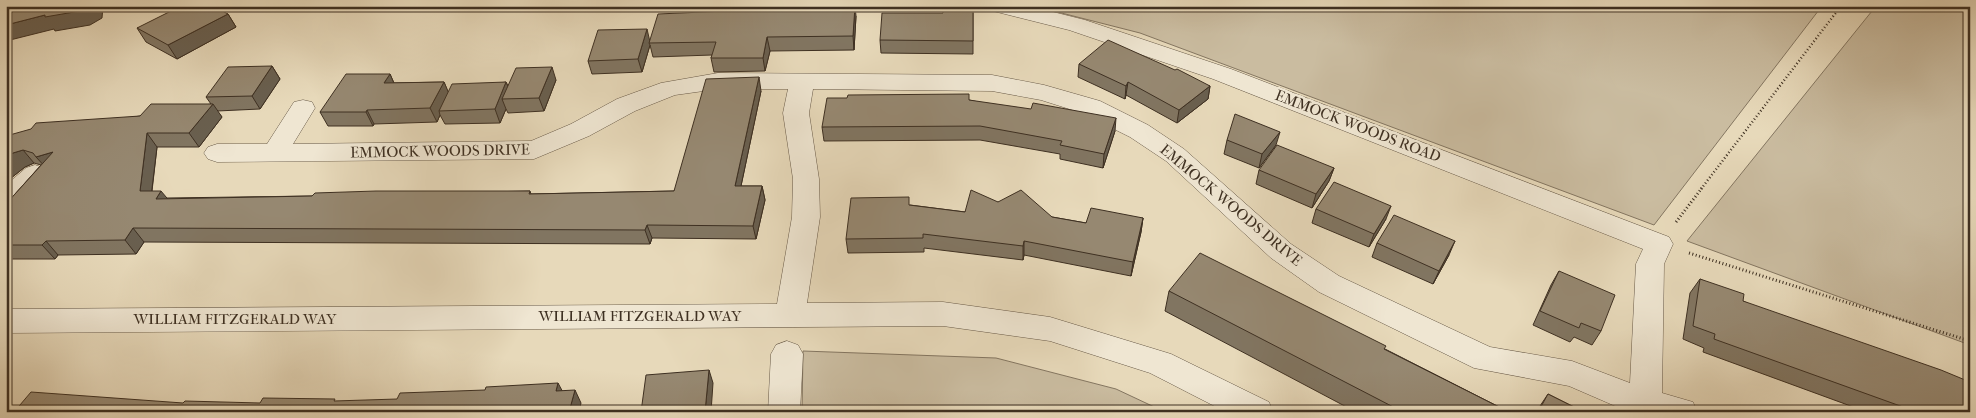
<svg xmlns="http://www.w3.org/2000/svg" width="1976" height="418" font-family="'IM FELL French Canon',serif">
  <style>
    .green { fill: #cabca0; stroke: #847661 }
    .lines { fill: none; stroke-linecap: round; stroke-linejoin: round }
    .minor-casing { stroke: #685a48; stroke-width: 1 }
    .path-far1 { stroke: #3e3022; stroke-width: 2.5; stroke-dasharray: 1 2.5; stroke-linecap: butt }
    .path { stroke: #3e3022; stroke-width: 3; stroke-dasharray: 1 2.5; stroke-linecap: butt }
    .minor { fill: #efe6d2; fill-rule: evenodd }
    .wall { fill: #817561; stroke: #3e3022 }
    .shaded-wall { fill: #695f4f; stroke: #3e3022 }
    .building { fill: #968871; stroke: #3e3022 }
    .labels { text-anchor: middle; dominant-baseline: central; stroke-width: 5; stroke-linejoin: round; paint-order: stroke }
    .street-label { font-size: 15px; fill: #3e3022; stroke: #efe6d2 }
  </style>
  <rect width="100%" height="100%" fill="#e7d9ba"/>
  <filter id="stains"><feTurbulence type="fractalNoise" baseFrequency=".004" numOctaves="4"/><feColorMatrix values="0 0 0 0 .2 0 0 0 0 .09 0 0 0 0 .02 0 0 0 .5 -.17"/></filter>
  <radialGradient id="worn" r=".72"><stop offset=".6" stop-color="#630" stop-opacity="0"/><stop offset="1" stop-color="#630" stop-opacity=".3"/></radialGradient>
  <path class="green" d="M1034 6H1822L1654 225 1140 33Z
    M1876 6H1970V345L1687 241Z
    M803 351 996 358 1116 389 1165 412H802Z"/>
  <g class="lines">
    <defs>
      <path id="minor" d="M990 6H1029L1085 20 1231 69 1669 237 1673 244 1664 264 1662 393 1693 402 1697 412H1629L1569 386 1474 368 1319 292 1271 258 1166 161 1130 137 1082 113 1041 100 992 91 813 89 809 113 819 179 820 217 807 303 943 302 1050 317 1171 354 1269 402 1273 412H1226L1150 373 1050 341 943 326 6 333V309L777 304 792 217 793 179 783 113 788 89H718L675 95 635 111 589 136 534 159 217 162 208 159 204 153 208 147 217 144H267L294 102 303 100 312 102 315 108 293 144 531 141 571 124 617 99 661 83 718 73 992 75 1044 85 1100 101 1148 125 1184 149 1291 244 1339 276 1490 347 1572 361 1630 383 1636 264 1643 249 1213 79 1069 30 993 11Z
        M35 165 44 168 48 174C40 188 22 205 6 209V185L26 168Z
        M787 341 798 345 803 354 800 412H768L771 354 776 345Z"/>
    </defs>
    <use href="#minor" class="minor-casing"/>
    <path class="path-far1" d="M1701 189 1841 6"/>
    <path class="path" d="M1676 222 1702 188
      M1689 253 1970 341"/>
    <use href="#minor" class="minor"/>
  </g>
  <path class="wall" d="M973 8V54L881 53 880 40 943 13Z
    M228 14 236 27 177 59 146 42 137 28Z
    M856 16 854 50 770 51 765 71 714 72 711 58 712 55 653 57 650 45 642 72 592 74 588 61 650 40Z
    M1079 64 1210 86 1208 99 1177 123 1126 95 1125 99 1078 77Z
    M272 66 280 79 260 109 217 111 222 117 199 147H157L152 191 167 198 312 196 530 191 531 194 674 191 761 91 741 186H762L765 200 756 239 652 238 650 244 144 242 136 254 58 255 55 259H6V204L41 165 34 163 25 167 6 182V136L140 116 211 104 206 97Z
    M390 74 394 83 444 82 448 92 506 82 508 86 556 80 544 111 508 113 506 109 500 123 445 124 440 115 437 122 374 124 373 126H328L320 112Z
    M969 100 1115 131 1103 168 1060 159V154L980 140 824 141 822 127Z
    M1227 140 1276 145 1259 168 1224 154Z
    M1334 168 1329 181 1312 208 1256 184 1259 170Z
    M998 202 1052 217 1086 223 1143 218 1141 232 1131 276 1024 255 1023 260 924 248V252L848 253 846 239 910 205 965 212Z
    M1316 209 1386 219 1369 247 1312 223Z
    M1377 243 1449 255 1433 284 1372 257Z
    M1559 271 1601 331 1592 345 1574 337 1570 342 1533 325 1551 285Z
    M1700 279 1743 301 1970 412H1867L1703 352 1704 348 1683 339 1690 293Z
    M1169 291 1385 349 1509 412H1356L1165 311Z
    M1548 394 1584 412H1536Z"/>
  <path class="shaded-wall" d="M90 6H103L102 18 90 25 55 31 54 29 6 41V25L45 15Z
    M855 6 856 16 854 50 853 36Z
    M228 14 236 27 177 59 168 45Z
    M647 29 650 42 649 43 650 45 642 72 638 59Z
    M767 37 770 51 765 71 763 58Z
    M272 66 280 79 260 109 252 96Z
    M552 67 556 80 544 111 539 98Z
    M390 74 396 88 384 83Z
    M759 77 761 91 738 200 735 186Z
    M444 82 450 96 439 111 440 115 437 122 430 108Z
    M506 82 512 96 502 99 506 109 500 123 495 109Z
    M1128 82 1126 95 1125 99 1126 86Z
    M1210 86 1208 99 1177 123 1179 110Z
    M213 104 222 117 199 147 189 133Z
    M367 110 374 124 373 126 366 112Z
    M1116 118 1115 131 1103 168 1104 154Z
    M1280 132 1276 145 1259 168 1262 154Z
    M147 133 157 147 150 205 140 191Z
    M23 150 34 163 25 167 6 182V159L13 153Z
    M53 152 48 170 36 157Z
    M1334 168 1329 181 1312 208 1316 194Z
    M762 186 765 200 756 239 753 226Z
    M161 191 172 204 156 199Z
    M1391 206 1386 219 1369 247 1374 234Z
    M1143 218 1141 232 1131 276 1133 262Z
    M647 225 652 238 650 244 645 230Z
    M133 228 144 242 136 254 125 240Z
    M46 241 58 255 55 259 42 245Z
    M1024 241V255L1023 260V246Z
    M1455 241 1449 255 1433 284 1439 271Z
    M709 370 713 383 711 412H705Z
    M558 383 565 396 556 391Z
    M575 390 581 403 579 412H569Z"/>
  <path class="building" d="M6 6H90L80 11 45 17V15L6 25Z
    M181 6H213L228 14 168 45 137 28Z
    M793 6H855L853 36 767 37 763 58H711L716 42 649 43 658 14 793 8Z
    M943 8H973V41L880 40 882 13H943Z
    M647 29 638 59 588 61 598 30Z
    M1108 40 1175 70 1177 69 1210 86 1179 110 1128 82 1126 86 1079 64Z
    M272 66 252 96 206 97 228 67Z
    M552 67 539 98 502 99 516 68Z
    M346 74H390L384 83 444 82 430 108 367 110 366 112H320Z
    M759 77 735 186H762L753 226 647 225 645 230 133 228 125 240 46 241 42 245H6V204L53 152 36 157 33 153 23 150 13 153 6 159V136L31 129 36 123 140 116 151 104H213L189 133H147L140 191H161L156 199 312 196 315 193 376 191H530L529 194 674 191 706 79Z
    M506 82 495 109 439 111 452 84Z
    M969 94V100L1031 109 1033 103 1116 118 1104 154 1060 145 1062 141 980 126 822 127 827 98H847L848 95Z
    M1235 114 1280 132 1262 154 1227 140Z
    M1277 145 1334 168 1316 194 1259 170Z
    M1334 182 1391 206 1374 234 1316 209Z
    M971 190 998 202 1021 190 1052 217 1086 223 1091 208 1143 218 1133 262 1024 241 1023 246 923 234V238L846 239 851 198 909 197V205L965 212Z
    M1394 215 1455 241 1439 271 1377 243Z
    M1200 253 1386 346 1384 349 1509 412H1403L1169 291Z
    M1559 271 1615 295 1601 331 1581 323 1579 328 1540 311Z
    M1700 279 1744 294 1743 301 1941 370 1970 382V412H1917L1714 339 1715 334 1693 326Z
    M709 370 705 412H641L646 375Z
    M558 383 556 391 575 390 569 412H14L31 392 183 403 185 401 260 403 263 398 335 399 334 401 397 399 400 393 485 390 486 387Z
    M1548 394 1584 412H1538Z"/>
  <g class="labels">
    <g class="street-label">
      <text transform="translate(1358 126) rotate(21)">EMMOCK WOODS ROAD</text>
      <text transform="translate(440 151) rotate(-1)">EMMOCK WOODS DRIVE</text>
      <text transform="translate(1231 205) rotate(40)">EMMOCK WOODS DRIVE</text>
      <text x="640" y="316">WILLIAM FITZGERALD WAY</text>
      <text x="235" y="319">WILLIAM FITZGERALD WAY</text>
    </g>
  </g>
  <rect width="1976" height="418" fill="none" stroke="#e7d9ba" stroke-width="25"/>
  <rect x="8" y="8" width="1961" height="403" fill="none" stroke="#3e3022" stroke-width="2.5"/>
  <rect x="12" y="12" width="1951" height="393" fill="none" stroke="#3e3022"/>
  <rect width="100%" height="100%" filter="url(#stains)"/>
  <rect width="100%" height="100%" fill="url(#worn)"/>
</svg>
